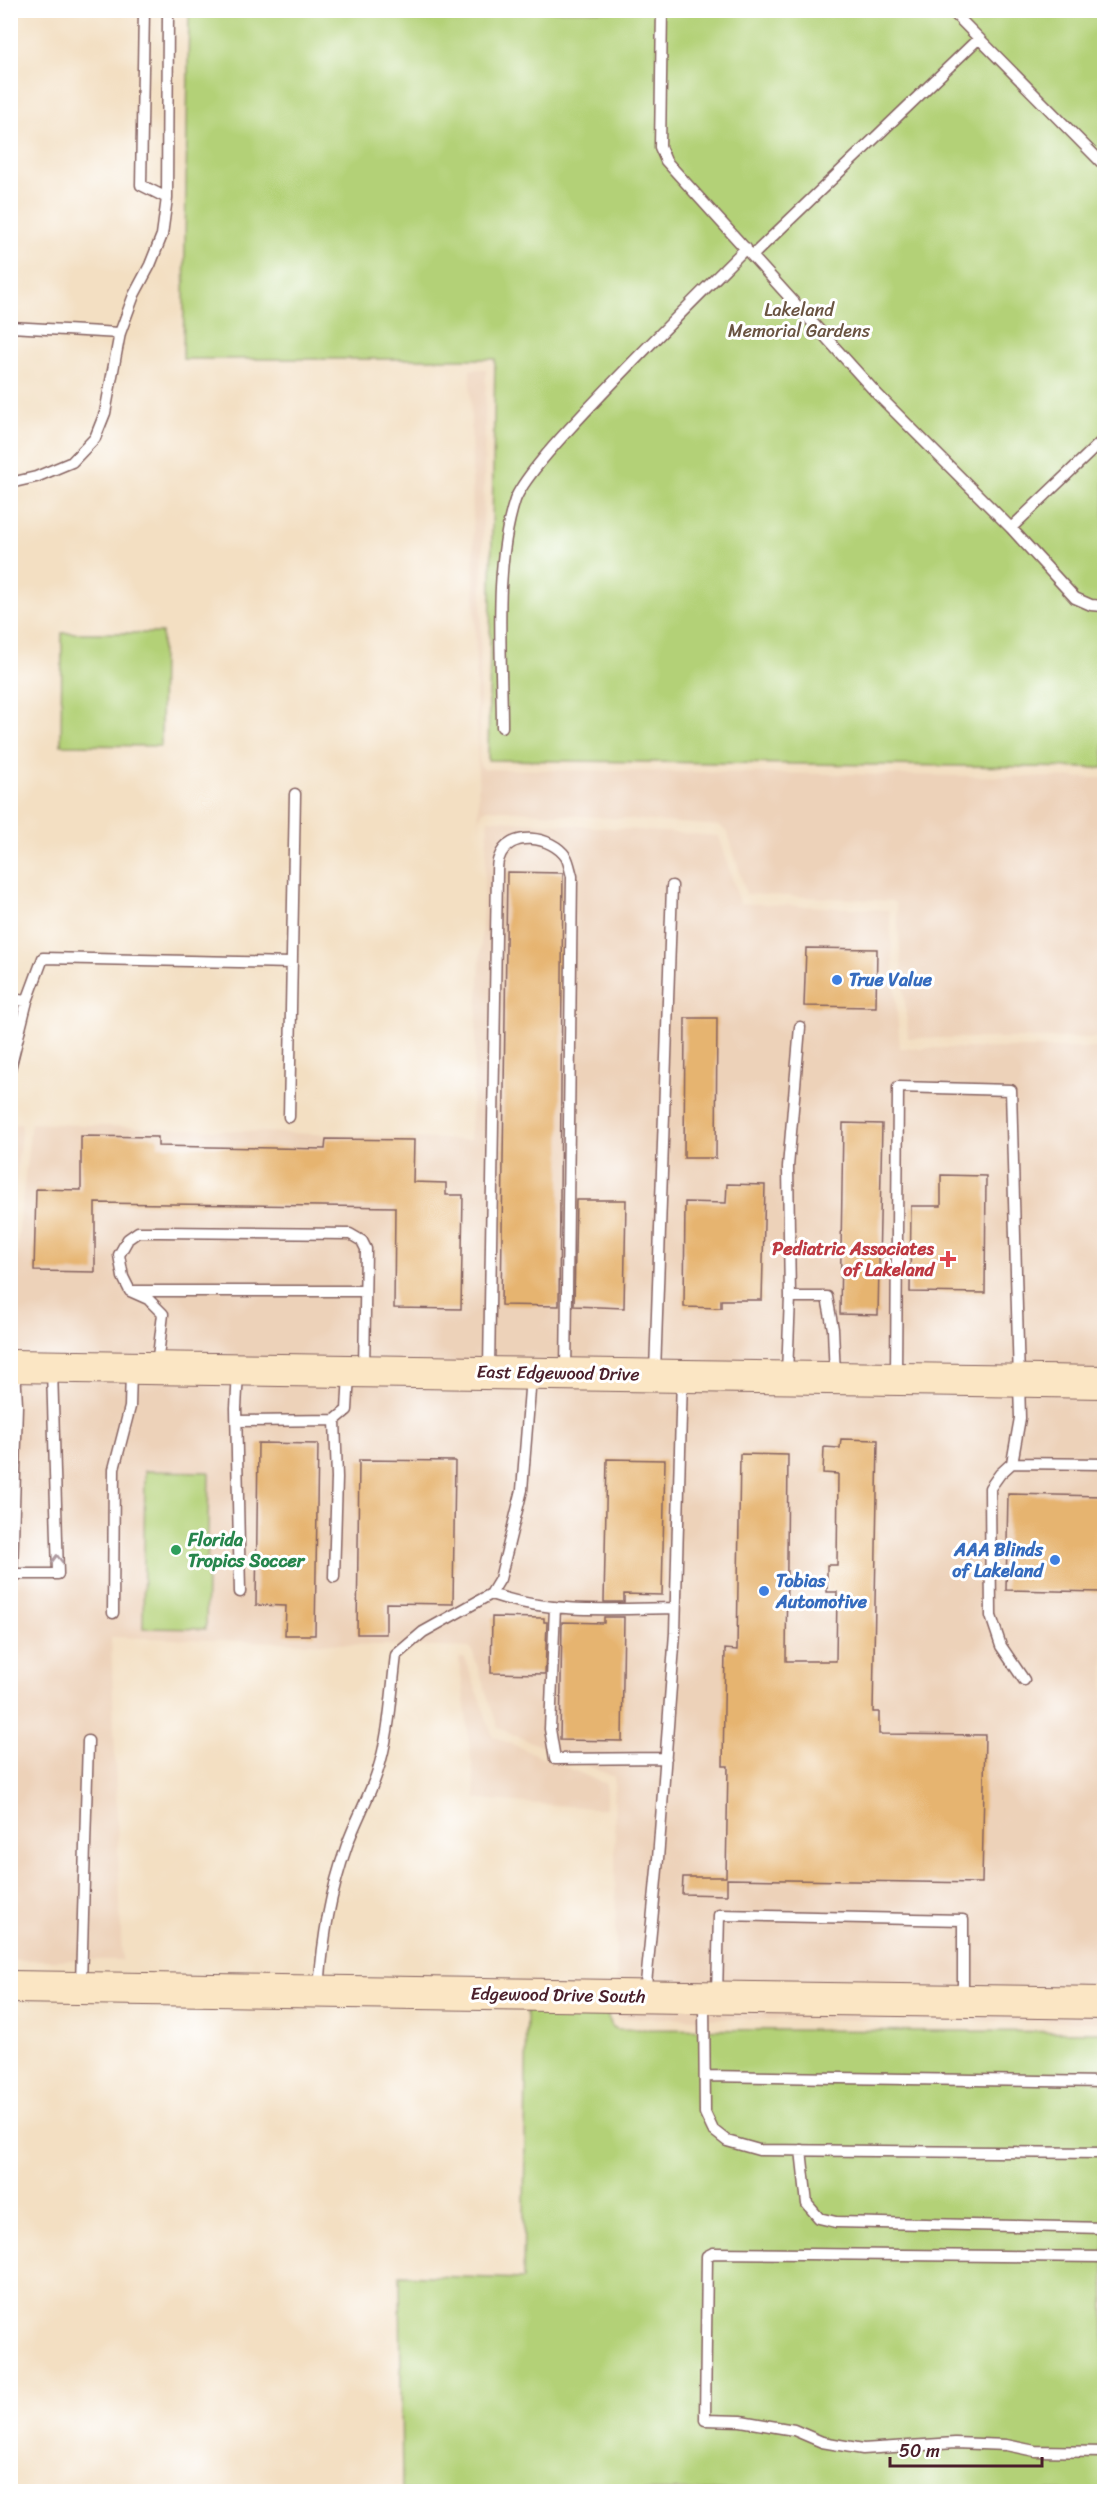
<svg xmlns="http://www.w3.org/2000/svg" width="1115" height="2502" font-family="Sriracha,sans-serif">
  <style>
    .built { fill: #edd2b9 }
    .green { fill: #b3d177; stroke: #7e7851; stroke-width: 1.5 }
    .building { fill: #e6b470 }
    .lines { fill: none; stroke-linecap: round; stroke-linejoin: round }
    .lane-casing { stroke: #856260; stroke-width: 13 }
    .secondary-casing { stroke: #856260; stroke-width: 34 }
    .lane { stroke: #fff; stroke-width: 10 }
    .secondary { stroke: #fbe6c4; stroke-width: 32 }
    .oneway { stroke: #ae9aa0 }
    .shop-dot { fill: #3f7fe0; stroke: #fff; stroke-width: 2 }
    .health-dot { fill: #e0444e; stroke: #fff; stroke-width: 2 }
    .leisure-dot { fill: #2e9e5b; stroke: #fff; stroke-width: 2 }
    .labels { text-anchor: middle; dominant-baseline: central; stroke-width: 6; stroke-linejoin: round; paint-order: stroke }
    .park-label { font-size: 18px; fill: #6a5442; stroke: #fff }
    .shop-label { font-size: 18px; font-weight: bold; fill: #366cbe; stroke: #fff; text-anchor: start }
    .health-label { font-size: 18px; font-weight: bold; fill: #be3a42; stroke: #fff; text-anchor: end }
    .street-label { font-size: 18px; fill: #4a1f2b; stroke: #fff }
    .leisure-label { font-size: 18px; font-weight: bold; fill: #27864d; stroke: #fff; text-anchor: start }
  </style>
  <rect width="100%" height="100%" fill="#fff"/>
  <filter id="ink" filterUnits="userSpaceOnUse"><feTurbulence type="fractalNoise" baseFrequency=".0167" numOctaves="2"/><feDisplacementMap in="SourceGraphic" scale="12" xChannelSelector="R" yChannelSelector="G"/><feConvolveMatrix kernelMatrix="1 2 1 2 8 2 1 2 1" color-interpolation-filters="sRGB"/></filter>
  <filter id="wash" filterUnits="userSpaceOnUse"><feTurbulence type="fractalNoise" baseFrequency=".008" numOctaves="4" result="noise"/><feDisplacementMap in="SourceGraphic" scale="24" xChannelSelector="R" yChannelSelector="G"/><feGaussianBlur stdDeviation="1.35" result="paint"/><feColorMatrix in="noise" values="0 0 0 0 0 0 0 0 0 0 0 0 0 0 0 0 0 1.4 0 .05"/><feComposite in="paint" operator="in"/></filter>
  <g filter="url(#wash)">
    <rect width="100%" height="100%" fill="#f3dfc2"/>
    <path class="built" d="M470 369H486L479 760 480 766 485 769 1104 778V1038H908L896 904 892 901 746 894 728 833 720 826 489 809 483 811 480 816 479 832Z
      M488 819 719 836 740 903 889 910 900 1048H1104V2022L617 2018 614 1777 498 1728 471 1648 111 1637 122 1960H11L10 1306 31 1123 470 1140Z
      M11 1124H22L11 1224 10 1124Z
      M459 1658H465L493 1736 606 1784V1809L476 1799Z"/>
    <path class="green" d="M189 11H1104V768L488 760 495 359H183Z
      M62 633H162L161 746 61 745Z
      M145 1471 209 1472 206 1629 143 1628Z
      M527 2007 608 2008C608 2017 607 2025 617 2029L1104 2032V2491H402L400 2275 523 2279Z"/>
    <g id="blocks">
      <path class="building" d="M507 872 563 873 559 1306 501 1305Z
        M806 948 877 949 876 1007 804 1006Z
        M685 1018H717L716 1158H684Z
        M843 1123 882 1124 878 1315 840 1314Z
        M81 1136 158 1137V1146L325 1149 326 1139 414 1140 413 1182 446 1183V1195H463L461 1309 394 1308 395 1207 95 1203V1272L34 1271 36 1189 81 1190Z
        M941 1175 986 1176 985 1293 910 1292 911 1206H941Z
        M727 1184 765 1185 762 1300H721V1308L684 1307 685 1202 726 1203Z
        M576 1200H626L624 1308 574 1306Z
        M841 1439 878 1440 873 1712H879V1734L985 1735 982 1883 727 1879V1895L682 1894 683 1877H726L728 1766H723L725 1649 737 1650 740 1454 788 1455 786 1661H836L837 1592H827V1565H837L838 1474 823 1473 824 1447 840 1448Z
        M258 1443 318 1444 315 1635H285L286 1606 256 1605Z
        M607 1459 665 1460 662 1595 624 1594V1602H604Z
        M359 1460 455 1461 453 1604 386 1603V1634H357Z
        M1008 1494 1103 1496 1101 1592 1006 1590Z
        M492 1617 544 1618V1622H547L545 1674 491 1673Z
        M604 1617H624L622 1741 560 1740 562 1622 604 1623Z"/>
    </g>
  </g>
  <g filter="url(#ink)">
    <use href="#blocks" fill-opacity="0" stroke="#856260" stroke-width="1.5"/>
    <g class="lines">
      <defs>
        <path id="lane" d="M144 10 141 185 167 198
          M662 10 660 147 666 161 878 395 1011 528 1075 598 1091 605 1104 606
          M951 10 1104 165
          M753 255 978 39
          M10 327 120 333
          M10 483 36 477 72 462 95 438 105 413 120 333 134 295 150 265 162 235 167 198 168 10
          M1011 528 1104 439
          M502 727C502 655 493 568 515 500 522 481 556 443 571 427 627 366 687 307 746 248
          M10 999 27 1001
          M10 1069 27 1001 43 958 292 963
          M289 1117 295 794
          M134 1291H364
          M790 1297 788 1167 800 1027
          M157 1365 163 1314 148 1299 130 1291 123 1277 119 1255 128 1239 138 1232H160L350 1234 362 1241 366 1249 364 1369
          M15 1369 17 1405 12 1574H58L52 1369
          M489 1369 497 873C497 868 497 862 499 858 509 829 552 836 566 857 569 862 570 870 572 876L566 1373
          M238 1372 236 1408 240 1592
          M655 1372 672 886
          M787 1374 790 1297H827L833 1329 835 1377
          M896 1376 898 1087 1011 1090 1020 1418 1012 1463 1104 1464
          M237 1421 335 1420 347 1410 349 1374
          M1012 1463 1000 1474 990 1488 991 1616 1001 1646 1024 1680
          M334 1577 337 1478 335 1420
          M491 1594C549 1614 615 1609 675 1608
          M555 1607 550 1729 555 1759 666 1758
          M113 1613 114 1469 130 1407 131 1371
          M81 1984 88 1741
          M319 1988C323 1937 330 1893 347 1845 356 1820 369 1797 377 1773 390 1734 391 1695 396 1655L423 1632 491 1594 500 1579 522 1490 531 1377
          M645 1994 658 1859 675 1633 682 1378
          M717 1994 719 1915 963 1920V1999
          M704 2001 705 2113 713 2130 727 2141 759 2150 1104 2153
          M705 2076 1104 2082
          M801 2150 807 2204 819 2218 836 2222 1104 2228
          M1104 2257 713 2253 707 2256 705 2420 741 2421 776 2427 794 2430 822 2442 863 2449 955 2443 1006 2445 1035 2451 1104 2452"/>
        <path id="secondary" d="M10 1366 1104 1382
          M10 1987 1104 2003"/>
      </defs>
      <use href="#lane" class="lane-casing"/>
      <use href="#secondary" class="secondary-casing"/>
      <use href="#lane" class="lane"/>
      <use href="#secondary" class="secondary"/>
    </g>
    <defs><path id="oneway-chevron" d="M-2-3.5L2.5 0L-2 3.5" fill="none" stroke-width="1.6" stroke-linecap="round" stroke-linejoin="round" transform="scale(1.5)"/></defs>
    <use class="oneway" href="#oneway-chevron" transform="translate(57 1559) rotate(-91)"/>
  </g>
  <g class="shop-dot">
    <circle cx="837" cy="980" r="6"/>
    <circle cx="1055" cy="1560" r="6"/>
    <circle cx="764" cy="1591" r="6"/>
  </g>
  <path class="health-dot" d="M945 1250h6v6h6v6h-6v6h-6v-6h-6v-6h6z"/>
  <circle class="leisure-dot" cx="176" cy="1550" r="6"/>
  <g class="labels">
    <g class="park-label">
      <text x="799" y="310">Lakeland<tspan x="799" dy="21">Memorial Gardens</tspan></text>
    </g>
    <g class="shop-label">
      <text x="849" y="980">True Value</text>
      <text x="1043" y="1550" text-anchor="end">AAA Blinds<tspan x="1043" dy="21">of Lakeland</tspan></text>
      <text x="776" y="1581">Tobias<tspan x="776" dy="21">Automotive</tspan></text>
    </g>
    <g class="health-label">
      <text x="934" y="1249">Pediatric Associates<tspan x="934" dy="21">of Lakeland</tspan></text>
    </g>
    <g class="street-label">
      <text transform="translate(558 1373) rotate(1)">East Edgewood Drive</text>
      <text transform="translate(558 1995) rotate(1)">Edgewood Drive South</text>
    </g>
    <g class="leisure-label">
      <text x="188" y="1540">Florida<tspan x="188" dy="21">Tropics Soccer</tspan></text>
    </g>
  </g>
  <rect width="1115" height="2502" fill="none" stroke="#fff" stroke-width="36"/>
  <path d="M890 2457v9h152v-9" fill="none" stroke="#4a1f2b" stroke-width="3"/>
  <text x="899" y="2457" font-size="18" fill="#4a1f2b" stroke="#ffffff" stroke-width="4.5" paint-order="stroke">50 m</text>
</svg>
